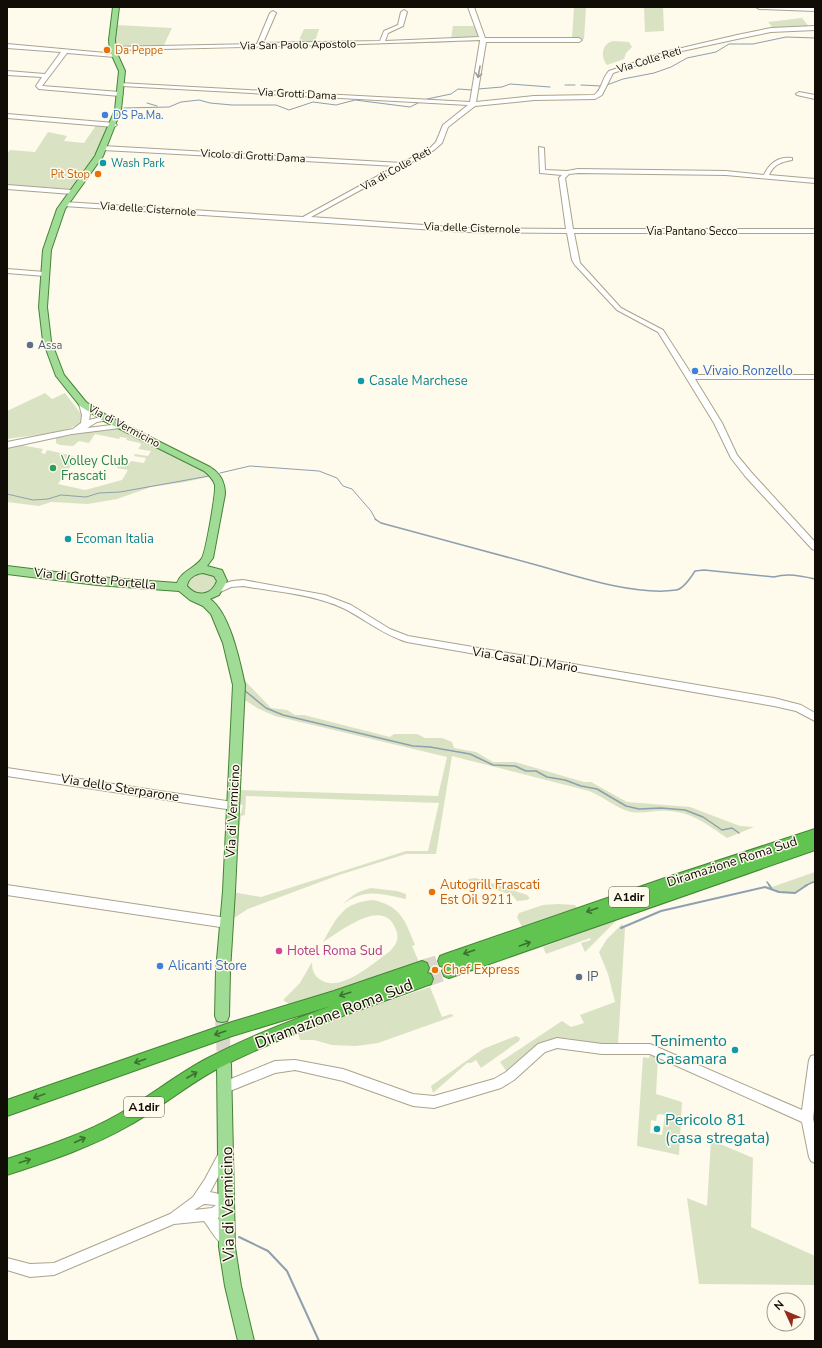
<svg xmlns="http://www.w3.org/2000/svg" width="822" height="1348" font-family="'Nunito Sans',sans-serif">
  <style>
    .green { fill: #dae2c4; fill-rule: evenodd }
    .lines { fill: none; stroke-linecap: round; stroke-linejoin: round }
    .stream-far2 { stroke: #8e9faf; stroke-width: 1 }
    .stream-far1 { stroke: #8e9faf; stroke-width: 1.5 }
    .stream { stroke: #8e9faf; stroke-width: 2 }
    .major-tunnel { stroke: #dad6ca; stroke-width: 14; stroke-dasharray: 14 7; stroke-linecap: butt }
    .highway-tunnel { stroke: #dad6ca; stroke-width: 16; stroke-dasharray: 16 8; stroke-linecap: butt }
    .minor-casing { stroke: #aaa48d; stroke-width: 2 }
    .major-casing { stroke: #448436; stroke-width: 2 }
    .highway-casing { stroke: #448436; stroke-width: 2 }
    .minor { fill: #fff; fill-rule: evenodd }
    .major { fill: #a0dc96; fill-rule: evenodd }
    .highway { fill: #61c450; fill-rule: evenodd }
    .oneway { stroke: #9f9e9b }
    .oneway2 { stroke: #3c722f }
    .food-dot { fill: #e8710a; stroke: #fefaec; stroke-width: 1.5 }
    .shop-dot { fill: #3f7fe0; stroke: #fefaec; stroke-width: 1.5 }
    .culture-dot { fill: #0f9aa8; stroke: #fefaec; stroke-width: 1.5 }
    .service-dot { fill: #5c6f8a; stroke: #fefaec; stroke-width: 1.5 }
    .leisure-dot { fill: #2e9e5b; stroke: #fefaec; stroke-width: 1.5 }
    .hotel-dot { fill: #d1479c; stroke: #fefaec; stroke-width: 1.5 }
    .labels { text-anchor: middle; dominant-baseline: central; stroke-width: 3; stroke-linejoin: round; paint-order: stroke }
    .far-street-label { font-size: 11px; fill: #0f0d06; stroke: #fefaec }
    .far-food-label { font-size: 11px; fill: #c56008; stroke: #fefaec; text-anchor: start }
    .far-shop-label { font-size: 11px; fill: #366cbe; stroke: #fefaec; text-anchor: start }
    .far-culture-label { font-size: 11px; fill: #0d838f; stroke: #fefaec; text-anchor: start }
    .far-service-label { font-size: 11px; fill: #4e5e75; stroke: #fefaec; text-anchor: start }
    .shield { fill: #fefaec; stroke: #57544b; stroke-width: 1 }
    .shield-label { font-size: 12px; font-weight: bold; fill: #0f0d06 }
    .shop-label { font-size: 13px; fill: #366cbe; stroke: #fefaec; text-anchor: start }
    .culture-label { font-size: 13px; fill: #0d838f; stroke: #fefaec; text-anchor: start }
    .leisure-label { font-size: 13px; fill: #27864d; stroke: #fefaec; text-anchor: start }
    .street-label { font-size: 13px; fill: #0f0d06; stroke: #fefaec }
    .food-label { font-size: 13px; fill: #c56008; stroke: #fefaec; text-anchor: start }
    .hotel-label { font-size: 13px; fill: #b23c85; stroke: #fefaec; text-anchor: start }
    .service-label { font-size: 13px; fill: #4e5e75; stroke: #fefaec; text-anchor: start }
    .near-street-label { font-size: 16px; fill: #0f0d06; stroke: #fefaec }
    .near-culture-label { font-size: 16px; fill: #0d838f; stroke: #fefaec; text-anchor: end }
  </style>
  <rect width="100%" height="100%" fill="#fefaec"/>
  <path class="green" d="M574 7H586L584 39H572Z
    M644 7H663L664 31 645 32Z
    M802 18 810 28 774 29 768 22Z
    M117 25 172 28 163 47 124 48 114 46Z
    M453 26H477L481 37 451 39Z
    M304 29H319L314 44H297Z
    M613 41 629 42 632 47 626 53 624 59 607 65C600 57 602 43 613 41Z
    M97 124 110 126 99 153 71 189 7 185V154L10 150 35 152 48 132 67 136 64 141 84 143Z
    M45 393 52 399 65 393 81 414 82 422C69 433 24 436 7 439V411Z
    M112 428 121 430 196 465 212 476 185 482 151 487 117 499 88 504 51 502 39 506 7 502V447L20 445 43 449 41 453 45 454 47 450 74 456 75 460 58 484 85 490 122 480 128 470 117 468 119 465 127 466 131 461 144 463 146 458 134 456 135 454 148 456 151 451 138 449 141 445 140 443 126 440 127 438 120 437 119 439 95 434 89 443 79 441 73 446 60 445 56 443V438Z
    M209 571 218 579 212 591C201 594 195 595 187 587L189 576Z
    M244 680 271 708 287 710 295 715H304L390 737 394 734H417L425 738H442L452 742 454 748 476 752 493 762H515L584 782H591L627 802 690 807 740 826 754 827 727 838C708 825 692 812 668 811 656 810 644 814 631 812 616 808 604 797 589 791L452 756 436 854H406L339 875 248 909 234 918 231 916 232 892 261 897 406 851H428L439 803 246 796 245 815 241 816 232 885 236 814 241 813 243 805 237 803 238 790 438 796 447 757 275 716 257 708 243 699Z
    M815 872V883L813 882 808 884 795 893 779 892 769 888Z
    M476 878 527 895 530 898 527 900 517 901 513 896 476 882 470 883 468 879Z
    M371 888 397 891 406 894V899C380 894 366 888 343 904 352 895 359 891 371 888Z
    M374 900C402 907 405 921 415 945L412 946 419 962 325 995 289 1004 283 1000 300 983 312 962C312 970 314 976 321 980 341 993 373 963 389 952 395 946 400 939 396 930 384 895 340 932 323 942 337 917 343 902 374 900Z
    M558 904 575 905 577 908 522 927 517 917 519 913 543 905Z
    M618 919 585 952 581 943 591 940 590 938 546 954 543 947Z
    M622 924 625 928 618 1045H603L566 1038H554L538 1045 507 1072 500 1062 562 1021 571 1027 584 1023 580 1015 615 1002 608 974 599 952 607 939Z
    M430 987 442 1017 451 1014 454 1016 378 1043 356 1046 332 1045 314 1040H300L298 1033 335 1019Z
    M516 1036 520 1038 519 1041 481 1068 476 1060 471 1063H467L433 1093 431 1086 483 1049Z
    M650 1055 658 1057 656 1094 682 1102 679 1155 637 1146 643 1057 649 1058ZM660 1114 665 1115 662 1135 650 1133 651 1120 656 1121 657 1115Z
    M711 1140 753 1158 751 1227 815 1256V1285L699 1284 687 1198 707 1206Z"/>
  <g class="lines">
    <path class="stream-far2" d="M565 85H575
      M581 85 601 86
      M607 85 623 79 654 73 671 67 687 58 716 52 729 44H753L786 37 815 38
      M478 89 502 87 510 84 550 87
      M427 99 451 94 458 89 472 90
      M147 103 157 106
      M124 108 169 107 181 102 199 100 210 103 232 105H276L289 110 313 102 336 105 355 100 410 107 420 102
      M220 473 250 466 319 471 337 478 343 486 352 489 371 511 376 520
      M7 494 33 500 48 499 61 495 86 497 99 493 120 492 209 476"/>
    <path class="stream-far1" d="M375 519 381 523C434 537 487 552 540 566 578 577 637 596 676 590 684 589 691 577 695 571L704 570 774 577C788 573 801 576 815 579
      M244 690 266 708 283 715 413 746 430 747 470 754 493 765 515 766 526 771H536L547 777 565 780 581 786 597 789 626 806 639 809 661 808 685 810 703 817 722 830 732 828 739 833
      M767 882 770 886
      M805 886 813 882 815 883"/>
    <path class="stream" d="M769 885 772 889
      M621 928 661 911 765 887 779 892 795 893 807 885
      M239 1237 268 1251 287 1271 319 1341"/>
    <path class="major-tunnel" d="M222 1016 224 1064"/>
    <path class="highway-tunnel" d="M422 968 445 961
      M426 979 449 971"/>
    <defs>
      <path id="minor" d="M468 7H474L485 38H579L582 40 579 42H486L476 102 534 96 594 95C602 90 602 78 609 71L669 51 737 35 771 28 815 26V30L771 32 737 39 673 53 613 73 602 95 595 99 534 100 475 106 448 127 442 143 434 150 311 217 466 228 566 229 559 178 562 175 540 173 539 147 544 148 545 170 567 171 578 169 726 171 764 175C769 163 779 156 792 158V160C781 162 774 164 769 175L815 179V183L726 175 578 173 569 174 565 178 573 229H815V233H574L580 263 621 308 663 330 692 375H815V379H695L722 423 737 455 751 472 815 542V550L812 549 745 476 731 458 714 423 658 332 617 310 575 265 572 260 567 233 466 232 64 206 61 204 64 202 303 217 396 166 103 150 100 148 103 146 402 163 430 148 436 142 443 125 468 105 122 86 120 85V83L470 102 480 41V40C357 45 235 47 112 50L110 49V47L257 44 270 13 273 11 276 13 263 43 380 41 384 31 398 25 401 12 404 10 407 12 403 26 388 33 385 41 479 37Z
        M756 7H815V11L759 9Z
        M7 44 117 54 118 55 115 57 67 53 42 86 120 92 123 94 120 96 39 89 36 86 42 77 7 75V71L45 74 61 52 7 48Z
        M799 92 815 95V99L797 95 796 94Z
        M7 114 114 123 117 125 114 127 7 118Z
        M7 185 72 190 75 192 72 194 7 189Z
        M7 269 45 272 48 274 45 276 7 273Z
        M80 402H83L87 404 90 415 89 420 105 416 109 418 108 420 97 422 87 428 120 424 124 426 120 428 72 434 7 448V442L73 429 81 423 82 415 79 404Z
        M243 580 325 595 351 605 390 629 408 636 774 698 801 705 815 713V721L796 711 774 706 407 642C384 635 366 620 345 609 314 594 276 592 243 586L231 587 218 593 214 590C221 582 233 581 243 580Z
        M7 768 233 802 236 803 238 806 236 809 233 810 7 776Z
        M7 885 227 918 231 920 232 923 231 926 227 928 7 895Z
        M557 1038 602 1044H650L802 1110 809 1060 811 1056 815 1055V1102L813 1118 815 1129V1163L811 1161 809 1157 802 1122 650 1054H602L557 1048 545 1052 514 1080 501 1088 434 1108 413 1106 343 1081 295 1070 275 1073 225 1093 221 1091 219 1087 221 1083 275 1061 295 1060 343 1069 413 1094 434 1096 494 1079 506 1072 538 1044Z
        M224 1149 228 1151 230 1155 210 1192 219 1194 231 1200 233 1204 231 1208 218 1218 231 1239 229 1243 225 1245C216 1242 210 1228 204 1221L174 1224 54 1275 30 1277 7 1270V1258L30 1264 54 1263 170 1214 193 1197 205 1179 220 1151ZM204 1204 216 1205 212 1208 194 1210Z"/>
      <path id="major" d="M113 7H119L115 40 116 51 125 71 121 110 103 156 65 209 51 250 47 307 51 341 64 375 86 402 108 416 210 467C220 473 225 482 225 494L213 558 207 566 222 570 227 581 219 595 210 599C230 613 240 662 245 685L235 891 230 971 229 1016 227 1021 222 1022 217 1021 215 1016 216 971 223 891 233 685 223 643 211 614 203 606 190 600 179 591 97 585 7 574V566L97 577 177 583C182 570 195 569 202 558 206 551 216 493 215 485 213 479 209 475 204 471L102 420 80 406 56 376 43 341 39 307 43 250 57 209 95 156 115 110 119 71 110 51 109 40ZM203 573 214 576 217 581C212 595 197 598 187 586 188 578 195 574 203 573Z
        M224 1057 229 1059 231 1064 235 1247 241 1286 254 1341H238L225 1286 219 1247 217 1064 219 1059Z"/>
      <path id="highway" d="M815 829V850L449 978 444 976 442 971 444 967 440 966 438 961 440 956 445 954 671 876Z
        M422 961 427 963 429 968 427 973 431 974 433 979 431 984C359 1011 286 1033 217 1069 187 1085 160 1108 130 1125 92 1147 49 1161 7 1175V1159C45 1147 84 1134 119 1114 149 1097 176 1075 206 1059 246 1038 289 1021 331 1006L232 1036 7 1116V1100L232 1022 334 991Z"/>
    </defs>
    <use href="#minor" class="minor-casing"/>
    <use href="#major" class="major-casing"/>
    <use href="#highway" class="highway-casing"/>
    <use href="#minor" class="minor"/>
    <use href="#major" class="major"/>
    <use href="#highway" class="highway"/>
  </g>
  <defs><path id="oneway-shaft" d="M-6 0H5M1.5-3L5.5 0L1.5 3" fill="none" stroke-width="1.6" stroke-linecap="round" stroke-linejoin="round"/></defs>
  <use class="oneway" href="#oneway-shaft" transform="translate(479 72) rotate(100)"/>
  <g class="oneway2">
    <use href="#oneway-shaft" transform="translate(592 910) rotate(161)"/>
    <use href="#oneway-shaft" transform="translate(525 944) rotate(-19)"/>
    <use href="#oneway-shaft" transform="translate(469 952) rotate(161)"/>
    <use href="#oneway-shaft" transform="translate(345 994) rotate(162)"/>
    <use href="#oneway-shaft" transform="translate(220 1033) rotate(161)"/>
    <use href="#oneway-shaft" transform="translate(140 1061) rotate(161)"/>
    <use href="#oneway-shaft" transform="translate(192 1075) rotate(-30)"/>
    <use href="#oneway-shaft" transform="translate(39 1096) rotate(160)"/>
    <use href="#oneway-shaft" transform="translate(80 1140) rotate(-24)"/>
    <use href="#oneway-shaft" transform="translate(25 1161) rotate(-18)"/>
  </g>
  <g class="food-dot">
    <circle cx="107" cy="50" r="4"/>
    <circle cx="98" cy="174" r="4"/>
    <circle cx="432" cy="892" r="4"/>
    <circle cx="435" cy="970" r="4"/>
  </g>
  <g class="shop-dot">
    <circle cx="105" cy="115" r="4"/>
    <circle cx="695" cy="371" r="4"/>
    <circle cx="160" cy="966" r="4"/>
  </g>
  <g class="culture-dot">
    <circle cx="103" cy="163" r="4"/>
    <circle cx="361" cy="381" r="4"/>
    <circle cx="68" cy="539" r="4"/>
    <circle cx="735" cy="1050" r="4"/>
    <circle cx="657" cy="1129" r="4"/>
  </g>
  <g class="service-dot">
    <circle cx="30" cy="345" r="4"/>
    <circle cx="579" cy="977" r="4"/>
  </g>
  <circle class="leisure-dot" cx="53" cy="468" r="4"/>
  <circle class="hotel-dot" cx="279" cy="951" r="4"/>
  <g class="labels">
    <g class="far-street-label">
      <text transform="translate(298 45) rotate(-1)">Via San Paolo Apostolo</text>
      <text transform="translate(649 60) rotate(-17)">Via Colle Reti</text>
      <text transform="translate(297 94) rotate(3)">Via Grotti Dama</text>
      <text transform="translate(253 156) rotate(3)">Vicolo di Grotti Dama</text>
      <text transform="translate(396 169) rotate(-29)">Via di Colle Reti</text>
      <text transform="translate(148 209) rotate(4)">Via delle Cisternole</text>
      <text transform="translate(472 228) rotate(2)">Via delle Cisternole</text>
      <text x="692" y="231">Via Pantano Secco</text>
      <text transform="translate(124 426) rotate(28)">Via di Vermicino</text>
    </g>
    <g class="far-food-label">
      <text x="115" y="50">Da Peppe</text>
      <text x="90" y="174" text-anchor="end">Pit Stop</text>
    </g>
    <g class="far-shop-label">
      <text x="113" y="115">DS Pa.Ma.</text>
    </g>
    <g class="far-culture-label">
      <text x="111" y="163">Wash Park</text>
    </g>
    <g class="far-service-label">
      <text x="38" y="345">Assa</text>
    </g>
    <g class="shield">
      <rect x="609" y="887" width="40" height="20" rx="3"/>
      <rect x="124" y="1097" width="40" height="20" rx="3"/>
    </g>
    <g class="shield-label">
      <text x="629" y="897">A1dir</text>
      <text x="144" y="1107">A1dir</text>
    </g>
    <g class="shop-label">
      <text x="703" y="371">Vivaio Ronzello</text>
      <text x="168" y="966">Alicanti Store</text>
    </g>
    <g class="culture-label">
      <text x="369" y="381">Casale Marchese</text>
      <text x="76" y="539">Ecoman Italia</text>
    </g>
    <g class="leisure-label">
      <text x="61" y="461">Volley Club<tspan x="61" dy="15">Frascati</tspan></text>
    </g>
    <g class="street-label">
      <text transform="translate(95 579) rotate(6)">Via di Grotte Portella</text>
      <text transform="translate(525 660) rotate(9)">Via Casal Di Mario</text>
      <text transform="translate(120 788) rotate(9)">Via dello Sterparone</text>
      <text transform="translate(233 811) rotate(-87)">Via di Vermicino</text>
      <text transform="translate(732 862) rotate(-18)">Diramazione Roma Sud</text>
    </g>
    <g class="food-label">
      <text x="440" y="885">Autogrill Frascati<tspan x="440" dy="15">Est Oil 9211</tspan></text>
      <text x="443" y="970">Chef Express</text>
    </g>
    <g class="hotel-label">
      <text x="287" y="951">Hotel Roma Sud</text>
    </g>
    <g class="service-label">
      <text x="587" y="977">IP</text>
    </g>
    <g class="near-street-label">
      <text transform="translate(334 1014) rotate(-21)">Diramazione Roma Sud</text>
      <text transform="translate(228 1204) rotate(-91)">Via di Vermicino</text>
    </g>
    <g class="near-culture-label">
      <text x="727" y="1041">Tenimento<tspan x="727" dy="18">Casamara</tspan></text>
      <text x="665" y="1120" text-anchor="start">Pericolo 81<tspan x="665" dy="18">(casa stregata)</tspan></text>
    </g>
  </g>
  <rect width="822" height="1348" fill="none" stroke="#0f0d06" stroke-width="16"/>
  <g transform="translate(786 1312) rotate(314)"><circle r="19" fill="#fefaec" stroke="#9e9b90"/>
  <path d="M0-3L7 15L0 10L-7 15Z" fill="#952b1c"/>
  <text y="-6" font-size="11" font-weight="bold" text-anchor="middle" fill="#0f0d06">N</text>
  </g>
</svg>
